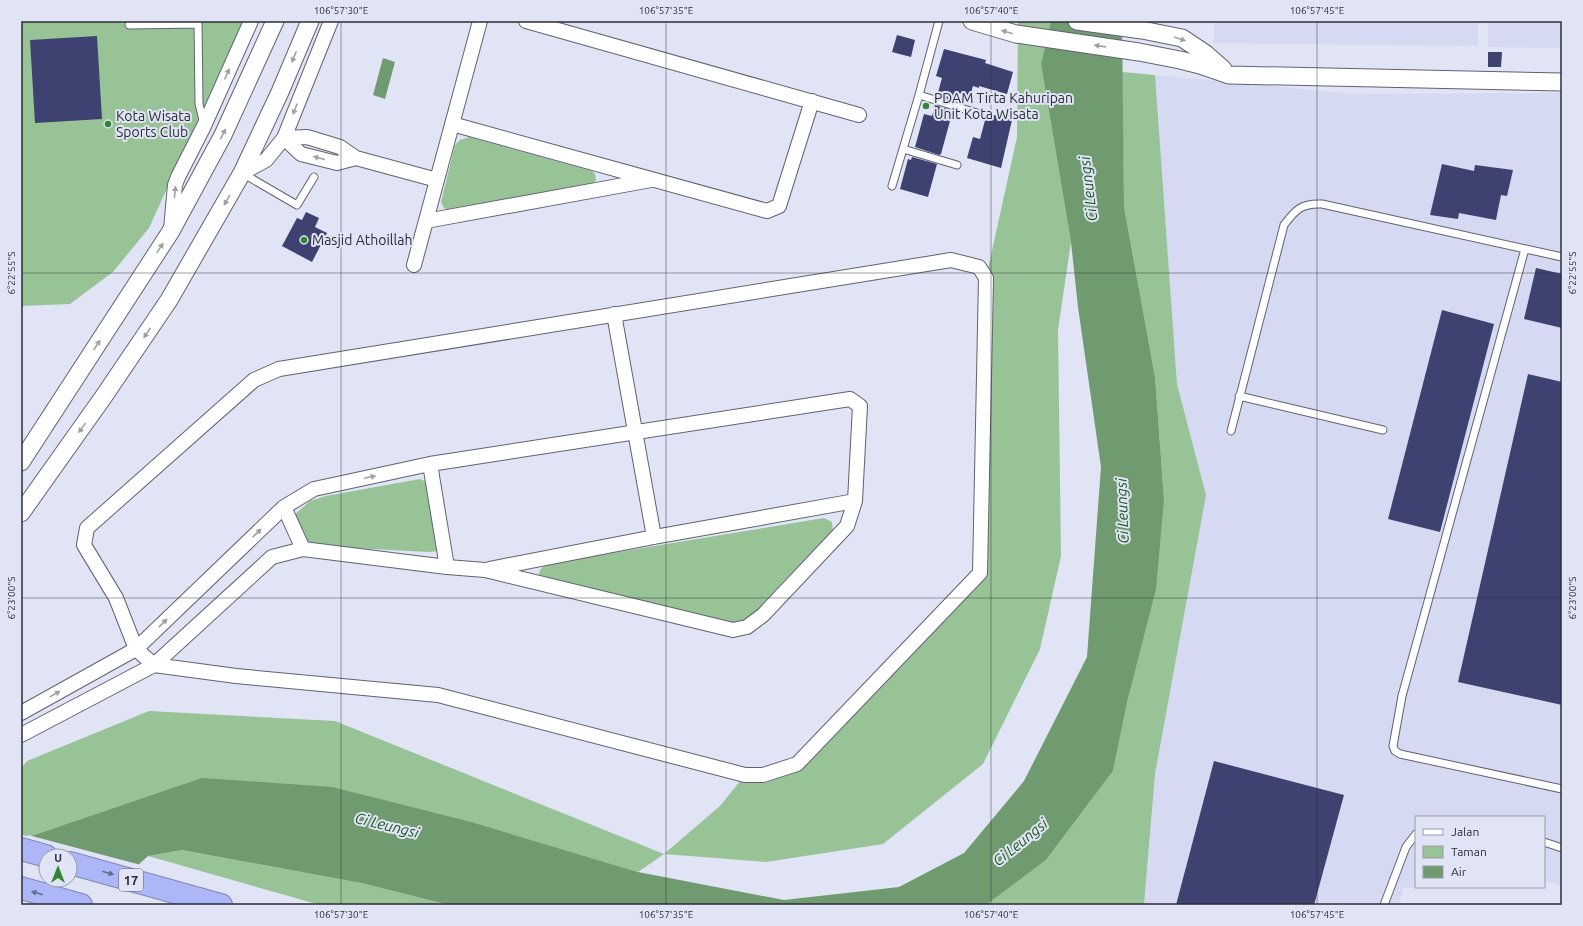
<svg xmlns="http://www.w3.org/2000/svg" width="1583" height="926" font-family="Ubuntu,sans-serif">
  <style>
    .built { fill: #d5d9f1 }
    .green { fill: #98c397 }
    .water { fill: #709a6f; fill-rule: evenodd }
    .pier { fill: #e1e4f5; fill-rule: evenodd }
    .building { fill: #3d4270 }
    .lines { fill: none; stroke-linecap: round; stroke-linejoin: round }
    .service-casing { stroke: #606271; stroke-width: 9 }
    .minor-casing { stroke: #606271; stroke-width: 16 }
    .tertiary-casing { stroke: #606271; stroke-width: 19 }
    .motorway-casing { stroke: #8086b3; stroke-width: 24 }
    .service { stroke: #fff; stroke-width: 7 }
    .minor { stroke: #fff; stroke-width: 14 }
    .tertiary { stroke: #fff; stroke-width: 17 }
    .motorway { stroke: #adb6f7; stroke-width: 22 }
    .oneway { fill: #a0a0a4 }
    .oneway2 { fill: #666b8c }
    .ticks { fill: none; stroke: #2c2d34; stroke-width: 1; stroke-opacity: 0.45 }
    .poi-dot { fill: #308634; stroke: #e1e4f5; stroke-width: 1.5 }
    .labels { text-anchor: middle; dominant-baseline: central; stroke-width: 4; stroke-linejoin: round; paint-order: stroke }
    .shield { fill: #e1e4f5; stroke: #62646e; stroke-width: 1 }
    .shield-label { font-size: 13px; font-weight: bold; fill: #2c2d34 }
    .poi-label { font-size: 14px; fill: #2c2d34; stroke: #e1e4f5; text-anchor: start }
    .water-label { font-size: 15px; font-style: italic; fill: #1b571e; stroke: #e1e4f5 }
    .neatline { fill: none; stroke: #2c2d34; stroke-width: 1.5 }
    .ticks-label { font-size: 10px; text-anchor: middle; fill: #2c2d34 }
  </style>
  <rect width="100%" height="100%" fill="#e1e4f5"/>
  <path class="built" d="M1214 21H1478V46L1214 43Z
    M1488 21H1562V48L1488 47Z
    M1155 75 1355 94 1562 93V886L1544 881V817H1416V887H1434L1403 888 1399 905H1144L1155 774 1206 495 1177 384Z"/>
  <path class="green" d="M21 21H243L149 228 113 272 70 304 21 306Z
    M1018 21H1051L1041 64 1071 242 1058 330 1061 556 1040 649 983 764 883 844 766 862 664 854 638 872 475 823 29 837 21 834V768L27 761 149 711 335 721 664 854 720 806 745 775 797 764 980 573 986 278 1017 137Z
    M1122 72 1155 75 1177 384 1206 495 1155 774 1144 905H986L1046 860 1113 771 1128 698 1164 499 1155 377 1124 207Z
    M469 137 592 171 595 174 596 180 592 185 449 211 444 208 441 202 455 145 460 140Z
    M420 479 429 483 439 551 429 552 293 545 285 523 310 501 326 496Z
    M824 518 832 522 833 532 747 622 737 625 539 579C538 570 542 566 551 563Z
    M182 850 361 883 449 905H320L148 856Z"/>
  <path class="water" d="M1051 21H1122L1124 207 1155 377 1164 499 1156 589 1128 698 1113 771 1046 860 986 905H449L361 883 182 850 148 856 94 905H21L29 837 202 778 332 787 475 823 638 872 784 900 899 887 964 853 1024 781 1087 657 1101 467 1078 307 1071 242 1041 64ZM46 856H70V880H46Z
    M383 58 395 62 385 99 373 95Z"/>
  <path class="pier" d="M28 835 141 865 97 905H21V846ZM46 856H70V880H46Z"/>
  <path class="building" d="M897 35 915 40 911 57 892 52Z
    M97 36 102 119 35 123 30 40Z
    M944 49 986 60 985 63 1013 72 1007 94 979 86V88L973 86 970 96 955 92 952 100 937 96 942 78 936 76Z
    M1488 52H1502L1501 67H1488Z
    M935 105 950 110 947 120 950 121 941 154 939 155 915 147 924 114 932 116Z
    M987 113 1012 120 1001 168 967 158 973 137 980 139Z
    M912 157 937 164 928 197 900 189 908 159 911 160Z
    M1442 164 1474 171 1475 165 1513 170 1507 196 1501 195 1496 220 1459 213 1458 219 1430 215Z
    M306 212 319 218 315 227 327 233 312 262 282 246 297 218 302 220Z
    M1536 268 1562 274V328L1524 319Z
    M1442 310 1494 324 1440 532 1388 519Z
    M1528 374 1562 382V705L1458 682Z
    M1214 761 1344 795 1314 905H1176Z"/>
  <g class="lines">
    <defs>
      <path id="service" d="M198 21 199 104 204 124
        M129 25 198 24
        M919 95 977 113
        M903 149 957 165
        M242 173 297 205 314 177
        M892 186 919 95 939 21
        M1525 249 1402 696 1393 746 1395 751 1400 754 1562 789
        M1239 396 1383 430
        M1231 431 1284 225C1296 209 1302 203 1322 204L1562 257
        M1544 842 1562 848
        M1384 905 1406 847 1416 834"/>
      <path id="minor" d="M526 21 859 115
        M452 124 767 211 779 206 812 101
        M284 138 307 137 340 147 356 158 437 180
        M284 138 301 154 337 163 356 158
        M242 173 266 160 284 138 331 21
        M426 221 651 180
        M171 229 175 185 178 177 204 126 251 21
        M951 260 979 267 986 278 980 573 797 764 763 775H745L438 695 236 676 154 665 136 649 116 598 84 545 87 528 254 380 279 369Z
        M414 265 480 21
        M614 314 654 537
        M430 464 447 567
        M284 507 303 549
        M489 569 654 537 855 501
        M21 713 136 649 284 507 314 489 430 464 850 399 860 406 855 501 847 526 763 615 747 627 733 630 485 570 447 567 303 549 272 557 154 665 21 735"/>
      <path id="tertiary" d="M972 21 1016 34 1139 52 1180 60 1200 65 1229 75 1562 82
        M1077 21 1142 30 1182 38 1206 54 1223 69
        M21 462 171 231 223 135 275 21
        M21 513 104 396 169 300 242 173 280 92 310 21"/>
      <path id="motorway" d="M21 849 46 856
        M70 863 221 905
        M21 888 81 905"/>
    </defs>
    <use href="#service" class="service-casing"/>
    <use href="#minor" class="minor-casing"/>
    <use href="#tertiary" class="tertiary-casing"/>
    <use href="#motorway" class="motorway-casing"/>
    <use href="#service" class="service"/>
    <use href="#minor" class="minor"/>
    <use href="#tertiary" class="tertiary"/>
    <use href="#motorway" class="motorway"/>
  </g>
  <defs><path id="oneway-solid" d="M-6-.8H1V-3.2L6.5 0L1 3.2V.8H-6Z"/></defs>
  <g class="oneway">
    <use href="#oneway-solid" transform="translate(1007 32) rotate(-163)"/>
    <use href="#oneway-solid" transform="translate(1180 39) rotate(19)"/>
    <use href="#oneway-solid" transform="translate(1100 46) rotate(-172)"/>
    <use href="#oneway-solid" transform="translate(294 57) rotate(113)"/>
    <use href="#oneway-solid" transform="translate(227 74) rotate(-66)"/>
    <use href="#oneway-solid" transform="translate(295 109) rotate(112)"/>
    <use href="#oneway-solid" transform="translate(223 134) rotate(-64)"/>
    <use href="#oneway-solid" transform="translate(319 158) rotate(-165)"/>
    <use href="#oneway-solid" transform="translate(175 192) rotate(-84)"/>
    <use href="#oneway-solid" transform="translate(227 200) rotate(120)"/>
    <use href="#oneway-solid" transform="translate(160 248) rotate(-57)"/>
    <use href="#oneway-solid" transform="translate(147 333) rotate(124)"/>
    <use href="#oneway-solid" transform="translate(97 345) rotate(-57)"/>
    <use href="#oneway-solid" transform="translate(82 428) rotate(126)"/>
    <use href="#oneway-solid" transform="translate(370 477) rotate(-12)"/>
    <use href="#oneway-solid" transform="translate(257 533) rotate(-44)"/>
    <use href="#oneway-solid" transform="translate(163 623) rotate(-44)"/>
    <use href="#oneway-solid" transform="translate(55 694) rotate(-29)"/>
  </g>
  <g class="oneway2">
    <use href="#oneway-solid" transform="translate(108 873) rotate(16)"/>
    <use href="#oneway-solid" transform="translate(37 893) rotate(-164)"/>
  </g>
  <path class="ticks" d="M341 21V905M666 21V905M991 21V905M1317 21V905M21 273H1562M21 598H1562"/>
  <g class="poi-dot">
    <circle cx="926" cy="106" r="4"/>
    <circle cx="108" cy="124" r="4"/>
    <circle cx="304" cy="240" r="4"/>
  </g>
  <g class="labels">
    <rect class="shield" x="119" y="869" width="24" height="22" rx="3"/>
    <g class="shield-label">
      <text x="131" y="880">17</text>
    </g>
    <g class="poi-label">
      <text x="934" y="98">PDAM Tirta Kahuripan<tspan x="934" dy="16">Unit Kota Wisata</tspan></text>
      <text x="116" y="116">Kota Wisata<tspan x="116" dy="16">Sports Club</tspan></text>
      <text x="312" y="240">Masjid Athoillah</text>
    </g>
    <g class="water-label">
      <text transform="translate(1088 189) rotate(-97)">Ci Leungsi</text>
      <text transform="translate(1122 511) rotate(-92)">Ci Leungsi</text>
      <text transform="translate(387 825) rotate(14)">Ci Leungsi</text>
      <text transform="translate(1020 842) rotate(-39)">Ci Leungsi</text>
    </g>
  </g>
  <rect width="1583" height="926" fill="none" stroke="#e1e4f5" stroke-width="44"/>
  <rect x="1415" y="816" width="130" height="72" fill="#e1e4f5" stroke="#999ba8"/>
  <rect x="1423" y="829" width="20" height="6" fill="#ffffff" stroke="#999ba8"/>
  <text x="1451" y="836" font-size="12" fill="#2c2d34">Jalan</text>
  <rect x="1423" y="846" width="20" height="12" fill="#98c397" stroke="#999ba8"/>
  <text x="1451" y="856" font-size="12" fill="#2c2d34">Taman</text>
  <rect x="1423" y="866" width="20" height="12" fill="#709a6f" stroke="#999ba8"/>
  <text x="1451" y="876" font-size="12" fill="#2c2d34">Air</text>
  <g transform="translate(58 868)"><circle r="19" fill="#e1e4f5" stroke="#999ba8"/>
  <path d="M0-3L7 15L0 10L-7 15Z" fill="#308634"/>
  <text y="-6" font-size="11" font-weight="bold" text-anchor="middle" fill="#2c2d34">U</text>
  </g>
  <rect x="22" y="22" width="1539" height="882" class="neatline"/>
  <g class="ticks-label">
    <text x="341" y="14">106°57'30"E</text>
    <text x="666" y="14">106°57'35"E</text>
    <text x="991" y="14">106°57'40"E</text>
    <text x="1317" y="14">106°57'45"E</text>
    <text transform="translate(11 273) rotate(-90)" y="4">6°22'55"S</text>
    <text transform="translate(1572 273) rotate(-90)" y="4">6°22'55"S</text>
    <text transform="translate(11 598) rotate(-90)" y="4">6°23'00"S</text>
    <text transform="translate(1572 598) rotate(-90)" y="4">6°23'00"S</text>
    <text x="341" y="918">106°57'30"E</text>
    <text x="666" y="918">106°57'35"E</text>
    <text x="991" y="918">106°57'40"E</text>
    <text x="1317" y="918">106°57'45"E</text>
  </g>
</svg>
